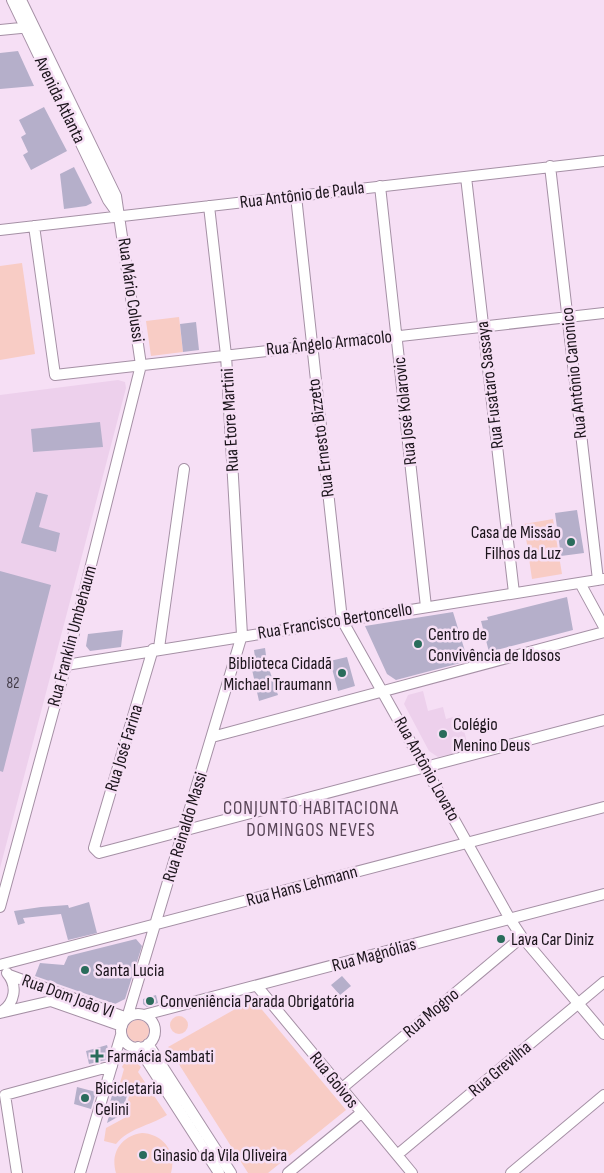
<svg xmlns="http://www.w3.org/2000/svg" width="604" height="1173" font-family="'Sofia Sans Condensed',sans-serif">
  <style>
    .built { fill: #edd0ec }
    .green { fill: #f8ccc5 }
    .building { fill: #b5afca }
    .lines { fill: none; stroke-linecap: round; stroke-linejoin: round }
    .minor-casing { stroke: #a590a5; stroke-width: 12 }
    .minor { stroke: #fff; stroke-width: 10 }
    .poi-dot { fill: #2a6c5b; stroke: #f6dff5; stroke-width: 2 }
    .labels { text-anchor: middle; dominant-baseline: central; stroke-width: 5; stroke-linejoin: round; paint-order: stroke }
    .number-label { font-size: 15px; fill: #423b47 }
    .street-label { font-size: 18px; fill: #1b141b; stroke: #f6dff5 }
    .poi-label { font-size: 18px; fill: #1b141b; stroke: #f6dff5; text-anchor: start }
    .neighbourhood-label { font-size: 19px; letter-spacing: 1px; fill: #584557; stroke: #f6dff5 }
  </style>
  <rect width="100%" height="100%" fill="#f6dff5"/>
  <path class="built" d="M118 380 125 382 126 388 0 868V395Z
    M423 691 428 711 443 707 446 719 460 715 469 750 438 757 429 751 404 704 408 695Z"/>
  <path class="green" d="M22 263 35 354 0 360V266Z
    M179 317 183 352 151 356 146 321Z
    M553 519 562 574 532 579 524 524Z
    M253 999 346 1110 268 1173H248L168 1047Z
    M170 1025a9 9 0 1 1 18 0a9 9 0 1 1-18 0Z
    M127 1031a11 11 0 1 1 22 0a11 11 0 1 1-22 0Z
    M132 1058 141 1067 138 1072 167 1115C149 1126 129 1128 116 1144L104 1141 106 1128 130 1115 126 1107 132 1086 120 1083 124 1069 122 1067 126 1059Z
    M142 1133C163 1134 177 1152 171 1173H116C110 1153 121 1136 142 1133Z"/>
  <path class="building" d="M18 51 34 86 0 89V53Z
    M44 107 67 151 31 170 23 155 28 152 21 137 26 134 19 120Z
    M74 167 92 203 86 206 64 209 60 174Z
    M196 322 199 350 183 352 180 324Z
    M100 422 103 447 33 452 31 429Z
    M36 492 48 495 39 527 60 533 56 552 21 543Z
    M577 510 584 553 561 556 555 513Z
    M0 571 51 585 3 772 0 771Z
    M567 597 573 630 489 652 481 621 488 620 487 617Z
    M453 612 468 661 396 680 387 674 365 626Z
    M123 630 121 647 90 651 86 646 88 634Z
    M265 648 267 663 278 695 259 701 251 665H256L254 650Z
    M347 657 355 686 338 691 330 661Z
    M89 902 97 933 68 940 61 914 23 918 25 923 18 925 14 911 41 907 68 905 69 908Z
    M136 939 142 946 125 999 115 1004 35 976 40 963 64 965 68 956Z
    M342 976 351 986 340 995 331 985Z
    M156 995 158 1003 147 1007 143 1004V999Z
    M107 1045 109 1052 106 1053V1060L89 1064 86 1051Z
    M116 1082 130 1086 121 1115 107 1123 111 1109H108Z
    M77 1087 96 1092 91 1109 74 1104Z"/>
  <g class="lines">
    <defs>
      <path id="minor" d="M12 0 108 200 118 214
        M0 30 31 27
        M550 166 598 580
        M466 177 514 593
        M380 186 426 607
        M296 196 342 620 510 919 522 937 604 1034
        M34 226 55 375 604 313
        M0 230 604 161
        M580 583 604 627
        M159 648 184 469
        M153 649 94 848 99 853 604 720
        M66 665 604 579
        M212 737 604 632
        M0 907 66 665 141 365 116 196 21 0
        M0 965 604 807
        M9 975 127 1018 242 635 226 355 209 206
        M257 986 412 1173
        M1 1012C15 1003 18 986 7 973
        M0 1013 51 1001 122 1026
        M121 1031a17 17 0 1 1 34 0a17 17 0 1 1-34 0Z
        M144 1015 604 894
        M148 1044 231 1173
        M138 1047 219 1173
        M341 1089 522 937
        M397 1155 604 982
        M17 1173 5 1095 112 1066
        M80 1173 121 1035
        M288 1173 361 1113
        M511 1173 604 1095"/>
    </defs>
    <use href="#minor" class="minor-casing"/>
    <use href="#minor" class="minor"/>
  </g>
  <g class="poi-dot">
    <circle cx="571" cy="542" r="5"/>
    <circle cx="418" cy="644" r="5"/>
    <circle cx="342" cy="673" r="5"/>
    <circle cx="443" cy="734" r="5"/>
    <circle cx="501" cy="939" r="5"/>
    <circle cx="85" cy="970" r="5"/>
    <circle cx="150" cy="1001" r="5"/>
    <path d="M94.5 1048.5h5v5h5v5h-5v5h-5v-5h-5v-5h5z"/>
    <circle cx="85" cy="1098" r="5"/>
    <circle cx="143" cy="1155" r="5"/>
  </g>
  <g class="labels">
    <g class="number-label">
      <text x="13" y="683">82</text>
    </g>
    <g class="street-label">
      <text transform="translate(60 100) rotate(64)">Avenida Atlanta</text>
      <text transform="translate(302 195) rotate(-7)">Rua Antônio de Paula</text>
      <text transform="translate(131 290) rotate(82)">Rua Mário Colussi</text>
      <text transform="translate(329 343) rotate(-6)">Rua Ângelo Armacolo</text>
      <text transform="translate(574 373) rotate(-96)">Rua Antônio Canonico</text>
      <text transform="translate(490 385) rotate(-97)">Rua Fusataro Sassaya</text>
      <text transform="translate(405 411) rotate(-96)">Rua José Kolarovic</text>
      <text transform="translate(230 420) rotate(-93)">Rua Etore Martini</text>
      <text transform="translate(321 438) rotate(-97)">Rua Ernesto Bizzeto</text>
      <text transform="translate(335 621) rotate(-9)">Rua Francisco Bertoncello</text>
      <text transform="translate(72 636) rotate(-75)">Rua Franklin Umbehaum</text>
      <text transform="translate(124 748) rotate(-73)">Rua José Farina</text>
      <text transform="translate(427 769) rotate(61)">Rua Antônio Lovato</text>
      <text transform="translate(185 827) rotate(-73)">Rua Reinaldo Massi</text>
      <text transform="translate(302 886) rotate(-15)">Rua Hans Lehmann</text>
      <text transform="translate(374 955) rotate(-15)">Rua Magnólias</text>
      <text transform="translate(68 996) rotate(20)">Rua Dom João VI</text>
      <text transform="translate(431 1013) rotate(-40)">Rua Mogno</text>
      <text transform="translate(500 1069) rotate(-40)">Rua Grevilha</text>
      <text transform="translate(334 1080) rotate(51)">Rua Goivos</text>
    </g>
    <g class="poi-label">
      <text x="561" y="532" text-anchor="end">Casa de Missão<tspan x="561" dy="21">Filhos da Luz</tspan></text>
      <text x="428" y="634">Centro de<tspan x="428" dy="21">Convivência de Idosos</tspan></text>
      <text x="332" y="663" text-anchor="end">Biblioteca Cidadã<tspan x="332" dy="21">Michael Traumann</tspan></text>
      <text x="453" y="724">Colégio<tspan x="453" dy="21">Menino Deus</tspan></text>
      <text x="511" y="939">Lava Car Diniz</text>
      <text x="95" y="970">Santa Lucia</text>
      <text x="160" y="1001">Conveniência Parada Obrigatória</text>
      <text x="107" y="1056">Farmácia Sambati</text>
      <text x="95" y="1088">Bicicletaria<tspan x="95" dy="21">Celini</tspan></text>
      <text x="153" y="1155">Ginasio da Vila Oliveira</text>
    </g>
    <g class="neighbourhood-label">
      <text x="311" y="808">CONJUNTO HABITACIONA<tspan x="311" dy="22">DOMINGOS NEVES</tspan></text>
    </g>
  </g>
</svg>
